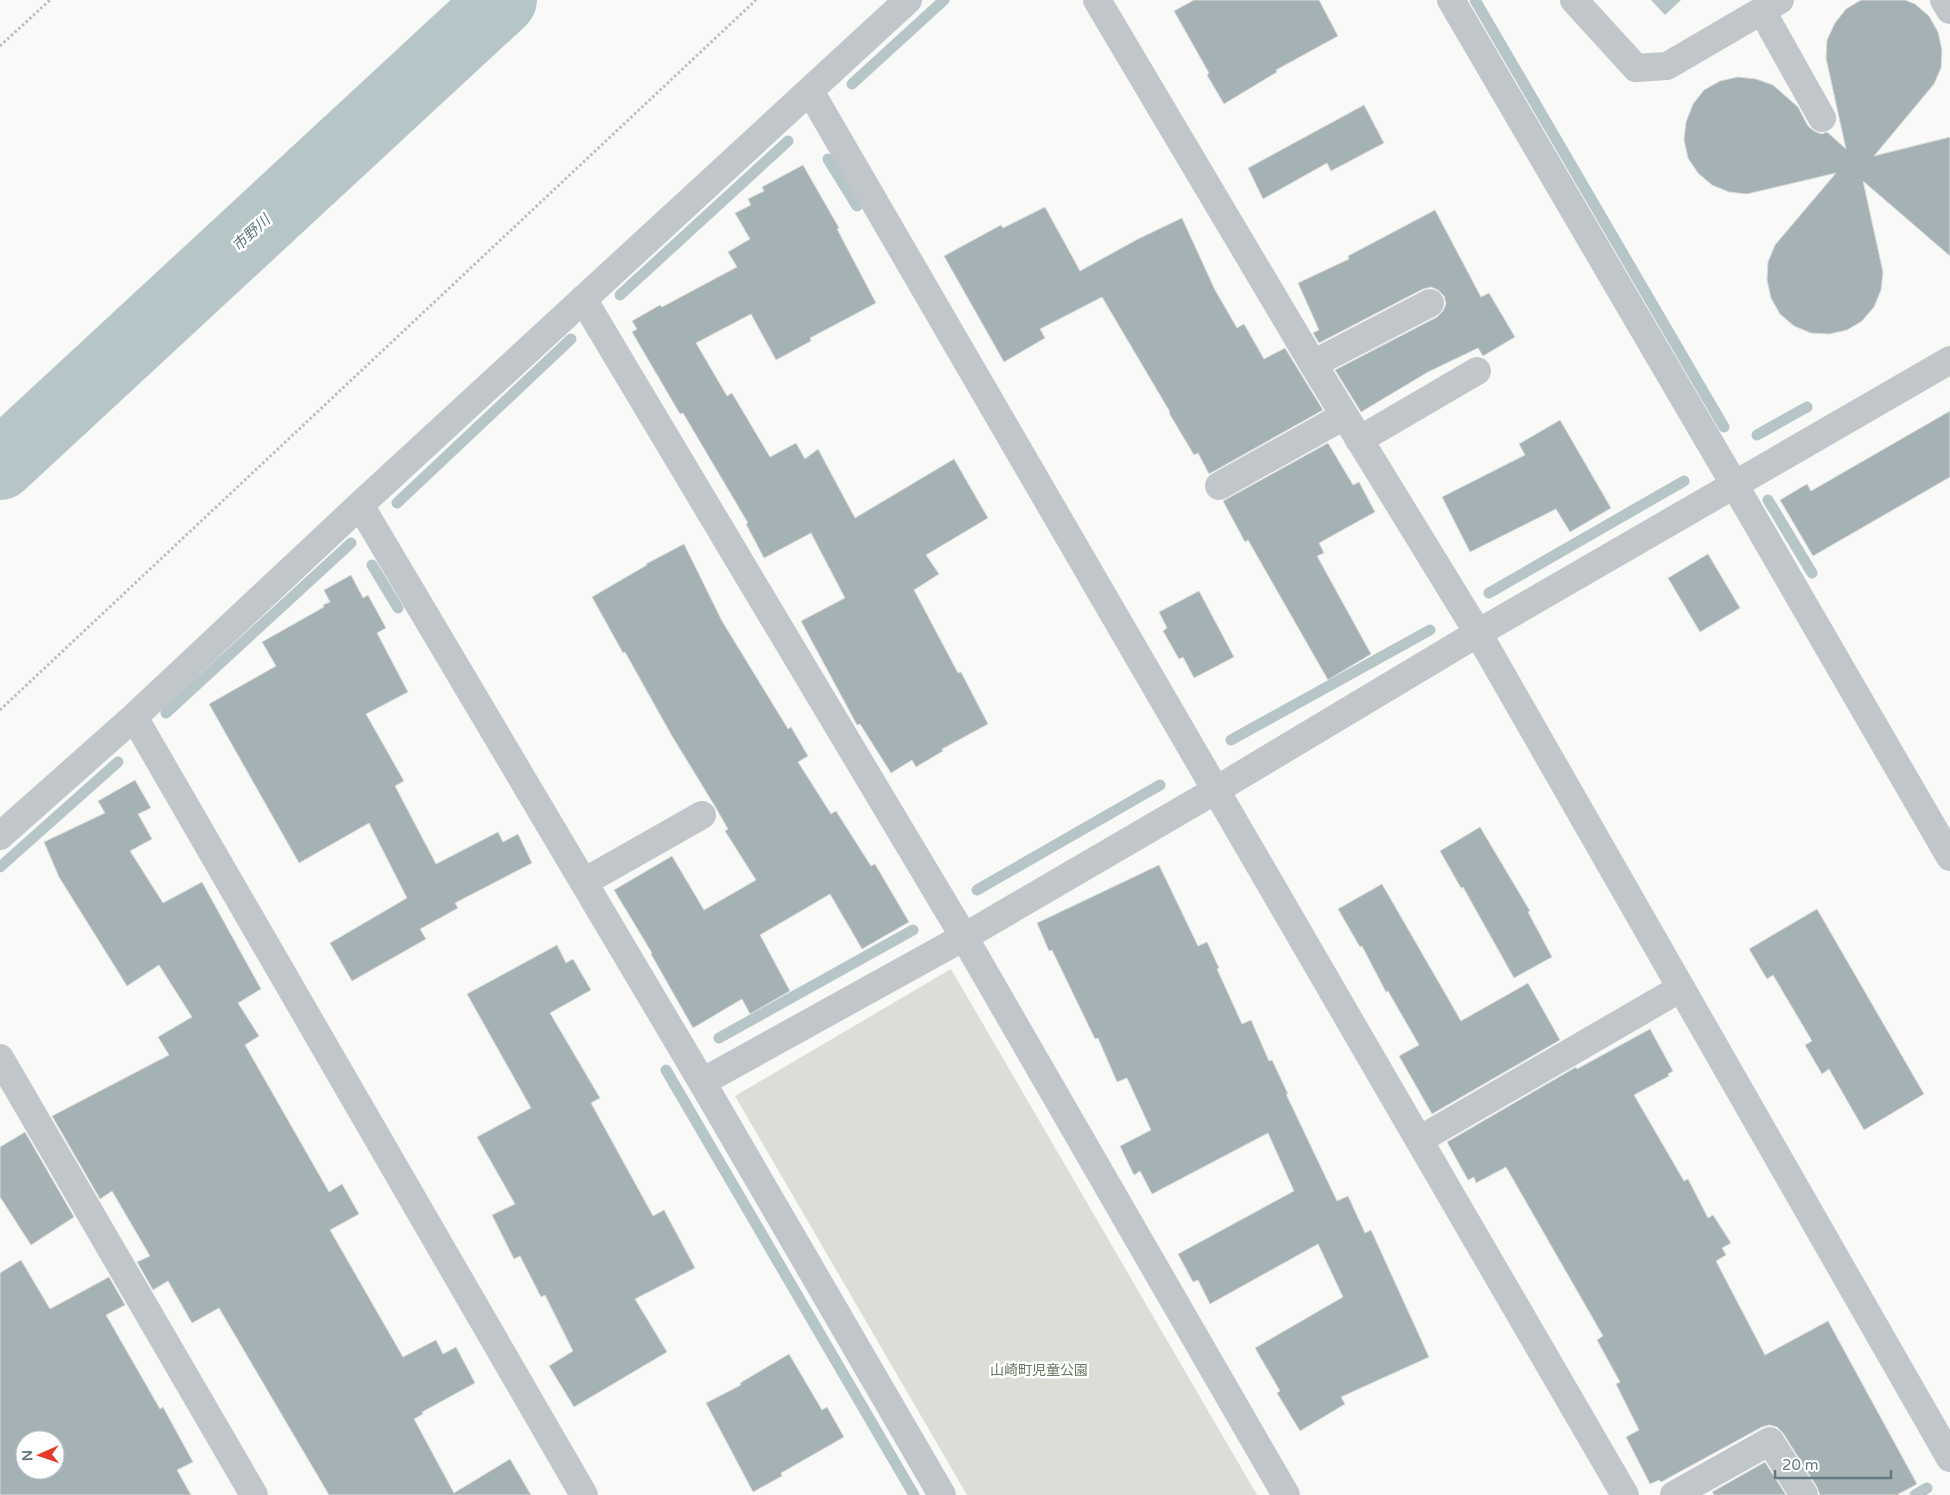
<svg xmlns="http://www.w3.org/2000/svg" width="1950" height="1495" font-family="'Varela Round','Noto Sans JP',sans-serif">
  <style>
    .green { fill: #daded6 }
    .water { fill: #b6c6c8 }
    .lines { fill: none; stroke-linecap: round; stroke-linejoin: round }
    .stream { stroke: #b6c6c8; stroke-width: 11 }
    .river { stroke: #b6c6c8; stroke-width: 70 }
    .building { fill: #a4b1b5; stroke: #dbdbd9; fill-rule: evenodd }
    .path { stroke: #babfc1; stroke-width: 3; stroke-dasharray: 2.5 2.5; stroke-linecap: butt }
    .minor { stroke: #c0c6c9; stroke-width: 28 }
    .labels { text-anchor: middle; dominant-baseline: central; stroke-width: 5; stroke-linejoin: round; paint-order: stroke }
    .park-label { font-size: 14px; fill: #6a7a63; stroke: #fff }
    .water-label { font-size: 15px; font-style: italic; fill: #5e787c; stroke: #fff }
  </style>
  <rect width="100%" height="100%" fill="#f9f9f7"/>
  <path class="green" d="M951 969 1257 1495H967L735 1096Z"/>
  <path class="water" d="M1651 0H1681L1665 15Z"/>
  <g class="lines">
    <path class="stream" d="M1475 0 1724 427
      M852 84 944 0
      M828 159 857 206
      M620 295 788 141
      M1757 435 1807 407
      M1768 500 1812 573
      M397 503 571 339
      M372 565 398 608
      M1489 593 1684 481
      M166 713 351 543
      M1231 740 1430 630
      M0 867 118 762
      M977 890 1160 785
      M719 1038 913 930
      M666 1070 914 1495
      M1915 1495 1927 1488"/>
    <path class="river" d="M0 465 502 0"/>
  </g>
  <path class="building" d="M1194 0H1319L1338 36 1276 70 1277 72 1224 104 1207 75 1209 73 1174 11Z
    M1861 0H1905L1915 4 1929 16 1938 32 1942 50 1941 68 1934 84 1874 156 1950 137V256L1863 181 1883 272 1881 290 1874 307 1862 321 1847 330 1829 334 1811 333 1794 326 1780 314 1771 298 1767 280 1768 262 1775 245 1836 173 1747 194 1729 192 1712 185 1698 173 1688 158 1684 140 1686 122 1693 104 1704 90 1720 81 1738 77 1756 79 1773 85 1798 107 1808 126 1814 131 1821 134 1827 132 1846 149 1826 58 1827 40 1835 23 1846 9Z
    M1364 105 1384 143 1331 171 1327 163 1263 199 1248 168Z
    M803 165 839 228 837 229 876 303 810 338 811 341 776 360 751 314 696 343 727 396 732 393 770 457 796 443 805 459 818 449 855 518 954 459 988 518 926 555 939 574 914 590 958 673 961 672 988 724 942 749 943 751 916 767 912 760 891 773 860 724 857 725 801 621 845 598 811 533 764 558 746 524 748 523 683 413 680 414 632 332 637 329 632 321 660 305 662 307 737 267 728 252 750 239 735 213 751 205 748 199 764 191 762 187Z
    M1045 207 1080 271 1138 239 1182 218 1215 290 1237 328 1244 324 1264 359 1285 348 1323 410 1209 474 1198 453 1194 455 1169 413 1170 412 1102 297 1040 329 1045 338 1004 362 944 256 1001 225 1003 228Z
    M1435 210 1481 297 1489 293 1515 337 1483 356 1478 348 1428 372 1361 412 1335 370 1437 317 1443 311 1446 304 1444 296 1438 290 1431 287 1423 289 1319 343 1313 333 1319 330 1298 283 1349 259 1348 256Z
    M1950 411V477L1813 556 1780 500 1807 484 1811 491Z
    M1560 420 1611 508 1570 532 1556 509 1470 552 1442 497 1525 455 1519 444Z
    M1328 443 1353 485 1359 482 1375 512 1319 543 1324 553 1317 556 1371 654 1328 680 1248 540 1245 542 1223 501Z
    M684 544 722 621 788 729 791 727 808 756 798 762 831 814 836 811 871 866 875 864 909 922 862 949 830 894 760 935 790 991 750 1014 742 999 693 1028 651 954 652 953 614 890 672 856 704 910 756 880 725 831 728 829 716 808 672 736 625 652 623 653 592 597 647 565 646 564Z
    M1708 554 1740 608 1700 632 1668 578Z
    M351 575 363 598 368 595 386 628 377 633 408 692 366 714 404 781 395 786 436 864 498 832 503 842 518 834 532 863 455 903 458 908 420 929 426 939 352 981 330 943 407 898 369 823 299 863 209 704 276 666 262 642 324 607 323 605 330 602 324 590Z
    M1199 591 1234 657 1194 678 1183 657 1179 659 1163 631 1167 628 1159 612Z
    M135 780 151 808 138 814 152 839 130 851 163 903 202 882 261 989 238 1003 259 1036 245 1045 329 1192 342 1184 359 1214 330 1230 403 1357 436 1340 443 1354 456 1347 475 1383 422 1412 423 1414 414 1419 454 1493 510 1459 531 1495H329L219 1308 192 1323 168 1281 153 1290 137 1262 150 1256 112 1191 100 1199 52 1116 169 1055 158 1037 192 1017 159 965 127 986 59 877 44 842 105 813 98 801Z
    M1480 827 1530 911 1528 912 1552 957 1514 978 1463 887 1461 888 1440 851Z
    M1159 865 1198 946 1207 942 1219 968 1217 969 1242 1024 1251 1020 1269 1061 1272 1060 1288 1094H1286L1337 1201 1348 1196 1365 1233 1371 1230 1429 1357 1341 1397 1345 1404 1300 1431 1277 1393 1280 1391 1255 1348 1343 1297 1318 1244 1210 1304 1198 1280 1193 1282 1178 1254 1294 1191 1268 1133 1152 1194 1140 1171 1134 1175 1120 1146 1151 1130 1127 1078 1117 1082 1098 1038 1095 1039 1052 950 1049 951 1037 923Z
    M1382 884 1461 1021 1528 983 1560 1040 1432 1114 1399 1056 1419 1045 1388 991 1386 992 1362 946 1360 947 1338 909Z
    M1817 909 1924 1094 1864 1130 1829 1069 1822 1074 1805 1045 1812 1041 1773 975 1767 979 1749 949Z
    M557 945 566 963 573 959 591 990 550 1013 600 1098 591 1103 653 1216 664 1210 695 1268 635 1299 667 1352 574 1407 549 1366 573 1351 545 1295 541 1297 520 1256 514 1259 492 1215 515 1204 477 1137 531 1108 467 994Z
    M1650 1029 1673 1071 1668 1074 1669 1076 1634 1095 1684 1181 1688 1179 1708 1218 1713 1215 1731 1243 1722 1248 1726 1255 1716 1261 1765 1355 1828 1321 1917 1484 1897 1495H1820L1817 1487 1783 1433 1777 1427 1769 1425 1762 1427 1661 1482 1659 1480 1650 1484 1626 1437 1639 1430 1616 1384 1620 1382 1597 1340 1603 1336 1506 1167 1476 1183 1474 1177 1468 1180 1447 1142 1576 1067 1577 1069Z
    M25 1132 74 1217 31 1245 0 1197V1147Z
    M21 1260 50 1309 109 1277 125 1305 106 1315 160 1409 163 1407 193 1462 177 1470 191 1495H0V1273ZM25 1440H55V1470H25Z
    M789 1354 822 1410 827 1407 844 1437 781 1473 782 1476 753 1492 706 1403 741 1385 740 1383Z
    M1765 1462 1786 1495H1714L1712 1492Z"/>
  <g class="lines">
    <path class="path" d="M0 46 50 0
      M0 710 756 0"/>
    <path class="minor" d="M1097 0 1313 364 1478 633 1950 1458
      M1451 0 1734 484 1950 857
      M1574 0 1636 68 1667 66 1780 0
      M1944 0 1950 10
      M1762 11 1822 118
      M810 91 1625 1495
      M583 299 964 937 1286 1495
      M1313 364 1430 303
      M1359 440 1477 371
      M1219 486 1344 416
      M360 505 702 1082 942 1495
      M134 717 584 1495
      M0 836 134 717 360 505 908 0
      M584 882 702 815
      M0 1058 254 1495
      M702 1082 964 937 1216 790 1478 633 1950 360
      M1419 1140 1681 988
      M1674 1495 1770 1441 1804 1495"/>
  </g>
  <g class="labels">
    <g class="park-label">
      <text x="1039" y="1370">山崎町児童公園</text>
    </g>
    <g class="water-label">
      <text transform="translate(251 233) rotate(-43)">市野川</text>
    </g>
  </g>
  <g transform="translate(40 1455) rotate(268)"><circle r="24" fill="#ffffff" stroke="#c1cacd"/>
  <path d="M0-4L9 19L0 12L-9 19Z" fill="#e93728"/>
  <text y="-8" font-size="14" font-weight="bold" text-anchor="middle" fill="#637a83">N</text>
  </g>
  <path d="M1775 1470v8h116v-8" fill="none" stroke="#637a83" stroke-width="2.5"/>
  <text x="1782" y="1470" font-size="15" fill="#637a83" stroke="#ffffff" stroke-width="4" paint-order="stroke">20 m</text>
</svg>
